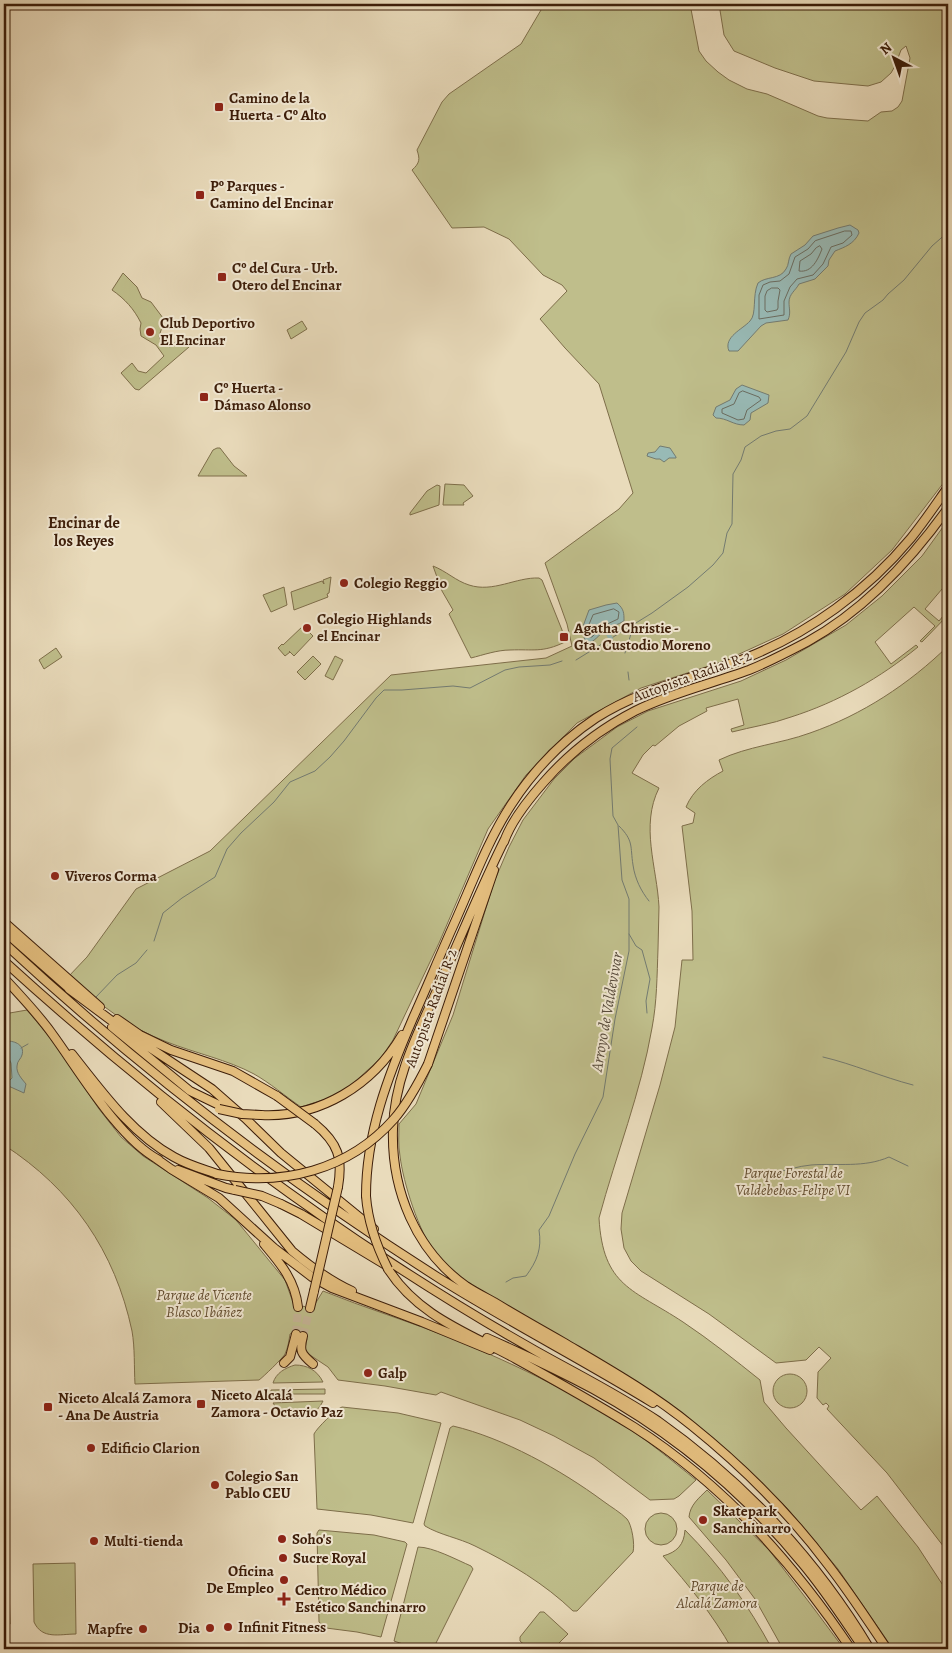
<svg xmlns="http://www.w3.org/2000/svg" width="952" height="1653" font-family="Alegreya,serif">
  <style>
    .green { fill: #bfbe8b; stroke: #7e6e4a }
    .water { fill: #98bab6; stroke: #737b71 }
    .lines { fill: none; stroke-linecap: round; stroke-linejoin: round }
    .shore { stroke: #6a6c60; stroke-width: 1 }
    .stream { stroke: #737b71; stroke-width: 1 }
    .canal { stroke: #98bab6; stroke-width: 4.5 }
    .highway-tunnel { stroke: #c6b597; stroke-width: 8; stroke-dasharray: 8 4; stroke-linecap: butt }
    .highway-casing { stroke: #3c1d09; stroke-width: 10 }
    .highway { stroke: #e4be7e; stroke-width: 8 }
    .highway-bridge-casing { stroke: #3c1d09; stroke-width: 10; stroke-linecap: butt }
    .highway-bridge { stroke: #e4be7e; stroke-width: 8 }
    .poi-dot { fill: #8f2418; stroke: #f1e8d3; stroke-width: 2 }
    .labels { text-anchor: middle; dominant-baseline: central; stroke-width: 4; stroke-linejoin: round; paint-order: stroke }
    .poi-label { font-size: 15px; font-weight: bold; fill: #3c1d09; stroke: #f1e8d3; text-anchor: start }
    .street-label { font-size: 15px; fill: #3c1d09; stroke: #f1e8d3 }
    .park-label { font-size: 15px; font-style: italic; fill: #634d30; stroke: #f1e8d3 }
    .neighbourhood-label { font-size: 16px; font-weight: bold; fill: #3c1d09; stroke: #f1e8d3 }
    .water-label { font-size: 16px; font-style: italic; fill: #584c3d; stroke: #f1e8d3 }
  </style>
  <rect width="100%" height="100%" fill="#e9dbbb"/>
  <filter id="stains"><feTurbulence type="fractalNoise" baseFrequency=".004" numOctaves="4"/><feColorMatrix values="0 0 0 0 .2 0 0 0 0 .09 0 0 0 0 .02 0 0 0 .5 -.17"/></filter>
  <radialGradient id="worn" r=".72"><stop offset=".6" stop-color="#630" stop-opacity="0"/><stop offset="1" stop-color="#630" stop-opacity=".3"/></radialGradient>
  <path class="green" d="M542 4H690L699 51 706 61 718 72 729 80 747 89 767 94 818 116 827 118 868 121 881 112 892 111 898 107 902 101 910 58 906 46 901 50 895 66 891 73 881 82 868 86 814 81 775 68 734 51 724 35 719 4H941L942 5 948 4V477L892 550 845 594 783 634 724 661 641 688 577 723 526 775 488 829 439 943 393 1040 381 1058 350 1086 329 1098 301 1107C285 1096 270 1083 254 1074 228 1060 195 1053 167 1042 129 1028 98 1003 68 977L87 957 136 889 210 851 391 675 546 658 572 646 567 624 545 563 619 509 633 493 599 384 565 348 540 319 567 291 562 285 543 275 509 239 484 227 452 228 412 170C420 163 420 159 417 150L442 102 449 94 521 44 541 10Z
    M123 273 137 287 142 298 151 302 163 318 164 322 159 336 162 344 170 347 181 337 185 341 189 347 139 390 135 389 121 373 132 363 138 371 146 373 164 356 156 345 141 336 140 329 141 323C134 309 125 299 112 290Z
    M302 321 307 329 291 339 287 330Z
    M217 448H220L234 466 247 476H198L213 450Z
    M445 484 464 485 473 496 463 503 464 505H443Z
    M437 485 440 486 439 505 410 515V513L427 491Z
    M948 520V582L925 609 939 621 948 610V615L922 642 920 641 935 626 914 607 875 642 891 664 916 645 918 647C880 678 838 702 791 717 772 724 751 727 732 732L731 729 744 725 738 699 706 708 707 711 679 726 655 746 653 745 643 755 632 773 659 788C640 826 657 867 659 907 659 921 658 935 658 949 657 975 657 1002 652 1028 641 1092 616 1155 599 1218 603 1287 633 1289 683 1322 710 1340 735 1360 760 1380L764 1402 786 1428 861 1510 877 1496 918 1547 948 1593V1619L946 1628V1634L948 1637V1649H893L838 1569 787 1508 749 1470 707 1434 480 1292C464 1280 448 1269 436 1254 419 1233 403 1182 400 1156 398 1145 399 1135 399 1124L416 1104 453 1015 494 882 509 847 523 820 554 779 575 758 617 727 648 711 741 681 786 660 846 625 882 596 922 556Z
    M433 566C446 571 456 581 469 585 493 593 516 577 539 578L542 580 562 630 565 642C542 653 534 649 510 650 497 650 483 655 471 658L449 614 453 610 442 591Z
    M331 577 329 593 327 594 328 597 294 610 291 592 322 581 324 584 323 580Z
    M284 587 287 605 271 612 263 595Z
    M303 626 313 636 294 656 289 651 290 652 285 656 278 648 282 644 283 645Z
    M948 646V1550L947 1551 887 1473 827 1409 829 1406 826 1403 823 1405 817 1398 818 1372 831 1358 819 1347 806 1360 776 1363 709 1314 641 1271 631 1261 624 1248 621 1229 622 1213 660 1085 675 1027 682 960H693L692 911 682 826 693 823 695 813 686 807C693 790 708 779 723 771L719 760C748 746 780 744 810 733 862 715 909 684 948 646Z
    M56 648 62 657 44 669 39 660Z
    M313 656 321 664 305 680 297 672Z
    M335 656 343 660 333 680 325 676Z
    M27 1010 52 1040 99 1109 121 1137 143 1156 208 1198 236 1220 285 1280 295 1308H301L304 1306 307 1309H312L323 1291C365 1308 408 1321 451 1338 516 1364 591 1401 648 1442 664 1454 680 1467 696 1480L679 1496 674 1499 650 1500 594 1458 554 1436 520 1420 441 1392 436 1395 385 1386 338 1380 328 1367 307 1353 305 1348 307 1339 305 1335 294 1332 290 1334C289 1340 288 1348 285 1354 284 1357 262 1378 259 1380L135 1384C134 1367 135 1348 132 1331 115 1251 72 1189 4 1145V1014Z
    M295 1365C307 1365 317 1370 323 1382L273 1383C276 1373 285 1368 295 1365Z
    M773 1391a17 17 0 1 1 34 0a17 17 0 1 1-34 0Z
    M325 1389V1394H271V1390Z
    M323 1401C312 1424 285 1423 273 1403Z
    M342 1407 398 1413 441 1423 413 1523 371 1515 317 1509 314 1434C316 1429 336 1409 342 1407Z
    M453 1426C504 1438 561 1470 603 1501 611 1507 620 1512 627 1519 632 1525 635 1545 633 1552L577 1611H573C545 1584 510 1563 475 1546 459 1538 440 1535 425 1526L424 1524 450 1428Z
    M707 1490 769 1550 812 1606 844 1649H783L755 1599 726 1560 689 1517C690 1505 699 1498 707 1490Z
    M645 1529a16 16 0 1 1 32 0a16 16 0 1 1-32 0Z
    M319 1530 374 1535 405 1542 407 1544 381 1637 357 1632 326 1628 319 1622 317 1533Z
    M685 1530C720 1565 749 1606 772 1649H732C713 1615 688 1584 663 1556 677 1552 684 1545 685 1530Z
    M4 1538 8 1542 10 1624 4 1631Z
    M418 1547C433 1547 457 1560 471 1566L473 1569 433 1649H417L394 1641Z
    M75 1563 76 1634C60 1634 42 1640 34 1622L33 1564Z
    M540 1612H544L568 1634 553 1649H529L520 1641V1637Z"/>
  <path class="water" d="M850 225 858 230 859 233C854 244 845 247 835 251L829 260 828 266 815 279 799 284C796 290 789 294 789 302 789 309 791 313 788 320L766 323 761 326 738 351H729C723 337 743 329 750 321 757 314 752 296 758 283 766 276 780 280 786 269 789 265 788 259 791 254L805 245 813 236 838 228Z
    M742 385 769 395 768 403 751 413 750 420 744 425C733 425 727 418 716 418L713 415 716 407 730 400 736 389Z
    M660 446 670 448 676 457V458H669L664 462 660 459H656L647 456 648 453 655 452Z
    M617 603C624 609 624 613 624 621 618 625 611 626 605 630 598 636 595 641 586 645L582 629 589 610 606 605Z
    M7 1041C15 1041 25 1045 22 1055 21 1059 17 1061 17 1066 16 1073 22 1079 26 1084L24 1093 4 1084V1078L10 1080 12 1078 11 1063 6 1053 4 1052V1042Z"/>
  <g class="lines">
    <path class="shore" d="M845 231H851L852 235 843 243 831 247 823 264 813 275 797 279 790 287 784 301V315L759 319V295L763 285 770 282 780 281 789 274 795 257 808 249 815 241Z
      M820 246 822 249C818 259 812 273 799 271L800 261 811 254 816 248Z
      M772 288H778L780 290 778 301V308L777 310 767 312 765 310V296L767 291Z
      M743 391 759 397 761 400 747 410 744 419 738 420 722 413V409L734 404 739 393Z
      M614 609 619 612 618 619 603 626 592 637H589L587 629 593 615Z"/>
    <path class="stream" d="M625 653C627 645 632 634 632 627
      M576 660 652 613 688 587 713 565 723 553 727 533 732 524 733 474 741 460 745 447 761 436 776 431 790 429 807 416 846 352 859 322 865 313 883 300 888 294 904 280 932 246 948 232
      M628 672 629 680
      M619 826C634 841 630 846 633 865 635 879 641 891 649 901
      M629 934 636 946 642 950 650 979 646 1001 647 1013
      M154 941 163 913 182 898 215 877 227 849 241 833 274 802 290 782 315 771 330 757 344 741 376 698 384 690H402L453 686 470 688 505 670 519 667 550 665 562 661
      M96 997 117 975 136 963 147 950
      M21 1048 28 1044
      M823 1057C853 1064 882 1077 913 1085
      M772 1173C785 1171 798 1166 811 1165 838 1163 864 1168 889 1157L908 1166
      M506 1282 513 1278 526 1276C537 1261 542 1249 539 1230L549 1216 575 1154 603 1097 615 1019 629 951V899L622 880 618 825 613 816 610 759 612 748 637 727"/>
    <path class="canal" d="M606 630 611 639"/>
    <path class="highway-tunnel" d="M296 1334 298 1307
      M303 1336 310 1308"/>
    <defs>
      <path id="highway" d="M505 839C482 885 463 932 442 979 421 1027 394 1076 393 1129 391 1190 416 1251 466 1286 475 1292 485 1297 494 1302 517 1316 540 1329 563 1342 607 1368 653 1394 692 1426 743 1467 790 1514 829 1566 850 1593 868 1621 887 1649
        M504 842C511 821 528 800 543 783 569 753 600 729 635 711 671 693 711 684 749 670 769 662 788 652 807 642 865 610 910 561 948 508
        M4 922 100 1007
        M4 931 72 991
        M4 943C139 1068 286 1181 442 1280 511 1323 583 1360 653 1403
        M4 961C126 1072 255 1174 393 1264 439 1294 488 1324 536 1351 577 1374 619 1395 658 1421 744 1482 816 1559 870 1649
        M4 978C21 996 39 1015 53 1035 80 1072 119 1139 159 1160
        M69 989 132 1036 212 1089 245 1118 281 1153 374 1229
        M117 1019 140 1035 171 1050 233 1071 277 1096
        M112 1027 190 1091 221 1106
        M72 1054C102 1092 132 1134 174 1157 188 1165 203 1169 217 1174
        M428 1064 494 870
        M161 1102 209 1148 292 1251C311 1267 330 1281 352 1291
        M261 1115C320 1118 373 1085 402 1035
        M315 1124C338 1143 343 1158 338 1187
        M154 1157 171 1169 219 1198 274 1248 312 1277 332 1288 422 1322 490 1350
        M178 1170 226 1188 235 1190
        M366 1196C366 1133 388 1076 413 1018 427 987 440 955 454 924 472 884 487 842 511 805 533 771 563 740 596 718 643 688 696 678 746 658 809 633 867 591 911 538 924 522 936 504 948 487
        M281 1204 301 1214 389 1267
        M264 1244C280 1263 295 1280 298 1307
        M388 1269C419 1317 469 1333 516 1359 556 1381 595 1403 634 1427 723 1484 793 1562 851 1649
        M310 1308 314 1291
        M303 1336C299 1351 301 1354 313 1364
        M487 1338C523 1354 559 1371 593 1389 673 1433 744 1492 802 1563 825 1590 844 1620 864 1649
        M284 1363 290 1357 296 1334"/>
    </defs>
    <use href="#highway" class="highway-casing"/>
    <use href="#highway" class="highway"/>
    <defs>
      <path id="highway-bridge" d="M277 1096 315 1124
        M219 1109 242 1114 261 1115
        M217 1174C282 1187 349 1170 394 1119 408 1103 418 1084 428 1064
        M235 1190 262 1196 281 1204
        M366 1196C368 1223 376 1245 388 1269
        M314 1291 338 1187"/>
    </defs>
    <use href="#highway-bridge" class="highway-bridge-casing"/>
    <use href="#highway-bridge" class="highway-bridge"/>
  </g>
  <g class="poi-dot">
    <rect x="214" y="102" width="10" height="10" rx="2.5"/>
    <rect x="195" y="190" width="10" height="10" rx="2.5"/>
    <rect x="217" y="272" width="10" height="10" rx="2.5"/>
    <circle cx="150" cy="332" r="5"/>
    <rect x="199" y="392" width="10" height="10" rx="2.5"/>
    <circle cx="344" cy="583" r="5"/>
    <circle cx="307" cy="628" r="5"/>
    <rect x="559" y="632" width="10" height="10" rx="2.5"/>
    <circle cx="55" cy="876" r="5"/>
    <circle cx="368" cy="1373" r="5"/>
    <rect x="196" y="1399" width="10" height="10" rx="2.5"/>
    <rect x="43" y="1402" width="10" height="10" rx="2.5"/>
    <circle cx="91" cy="1448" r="5"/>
    <circle cx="215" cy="1485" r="5"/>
    <circle cx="703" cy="1520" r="5"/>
    <circle cx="282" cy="1539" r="5"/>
    <circle cx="94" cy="1541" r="5"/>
    <circle cx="283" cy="1558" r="5"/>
    <circle cx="284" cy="1580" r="5"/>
    <path d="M281.5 1591.5h5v5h5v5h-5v5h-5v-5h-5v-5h5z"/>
    <circle cx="228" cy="1627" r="5"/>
    <circle cx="210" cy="1628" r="5"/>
    <circle cx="143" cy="1629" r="5"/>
  </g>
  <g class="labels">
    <g class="poi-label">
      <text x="229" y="98">Camino de la<tspan x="229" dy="17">Huerta - Cº Alto</tspan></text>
      <text x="210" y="186">Pº Parques -<tspan x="210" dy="17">Camino del Encinar</tspan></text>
      <text x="232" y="268">Cº del Cura - Urb.<tspan x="232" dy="17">Otero del Encinar</tspan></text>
      <text x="160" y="323">Club Deportivo<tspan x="160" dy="17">El Encinar</tspan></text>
      <text x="214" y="388">Cº Huerta -<tspan x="214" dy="17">Dámaso Alonso</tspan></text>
      <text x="354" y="583">Colegio Reggio</text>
      <text x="317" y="619">Colegio Highlands<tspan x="317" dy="17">el Encinar</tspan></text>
      <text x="574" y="628">Agatha Christie -<tspan x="574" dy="17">Gta. Custodio Moreno</tspan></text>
      <text x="65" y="876">Viveros Corma</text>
      <text x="378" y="1373">Galp</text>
      <text x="211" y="1395">Niceto Alcalá<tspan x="211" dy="17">Zamora - Octavio Paz</tspan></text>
      <text x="58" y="1398">Niceto Alcalá Zamora<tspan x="58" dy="17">- Ana De Austria</tspan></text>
      <text x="101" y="1448">Edificio Clarion</text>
      <text x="225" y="1476">Colegio San<tspan x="225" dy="17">Pablo CEU</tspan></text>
      <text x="713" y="1511">Skatepark<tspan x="713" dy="17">Sanchinarro</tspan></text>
      <text x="292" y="1539">Soho's</text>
      <text x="104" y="1541">Multi-tienda</text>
      <text x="293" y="1558">Sucre Royal</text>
      <text x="274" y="1571" text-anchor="end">Oficina<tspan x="274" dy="17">De Empleo</tspan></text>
      <text x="295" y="1590">Centro Médico<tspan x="295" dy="17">Estético Sanchinarro</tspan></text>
      <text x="238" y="1627">Infinit Fitness</text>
      <text x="200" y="1628" text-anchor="end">Dia</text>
      <text x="133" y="1629" text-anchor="end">Mapfre</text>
    </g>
    <g class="street-label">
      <text transform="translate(692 676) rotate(-20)">Autopista Radial R-2</text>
      <text transform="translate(431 1008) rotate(-70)">Autopista Radial R-2</text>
    </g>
    <g class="park-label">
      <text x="793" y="1173">Parque Forestal de<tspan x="793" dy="17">Valdebebas-Felipe VI</tspan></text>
      <text x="204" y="1295">Parque de Vicente<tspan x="204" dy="17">Blasco Ibáñez</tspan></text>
      <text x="717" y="1586">Parque de<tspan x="717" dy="17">Alcalá Zamora</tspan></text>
    </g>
    <g class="neighbourhood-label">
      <text x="84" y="523">Encinar de<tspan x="84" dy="18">los Reyes</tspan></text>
    </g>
    <g class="water-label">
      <text transform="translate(607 1012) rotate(-80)">Arroyo de Valdevivar</text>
    </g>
  </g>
  <rect width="952" height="1653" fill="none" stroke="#e9dbbb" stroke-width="20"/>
  <rect x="5" y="5" width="942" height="1643" fill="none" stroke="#3c1d09" stroke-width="2.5"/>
  <rect x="10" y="10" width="932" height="1633" fill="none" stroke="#3c1d09"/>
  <g transform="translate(894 58) rotate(319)" stroke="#f1e8d3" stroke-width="4" paint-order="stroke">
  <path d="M0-4L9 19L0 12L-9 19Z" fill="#3c1d09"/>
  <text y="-8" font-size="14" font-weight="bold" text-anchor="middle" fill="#3c1d09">N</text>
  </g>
  <rect width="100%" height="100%" filter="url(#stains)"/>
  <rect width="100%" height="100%" fill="url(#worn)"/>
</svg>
